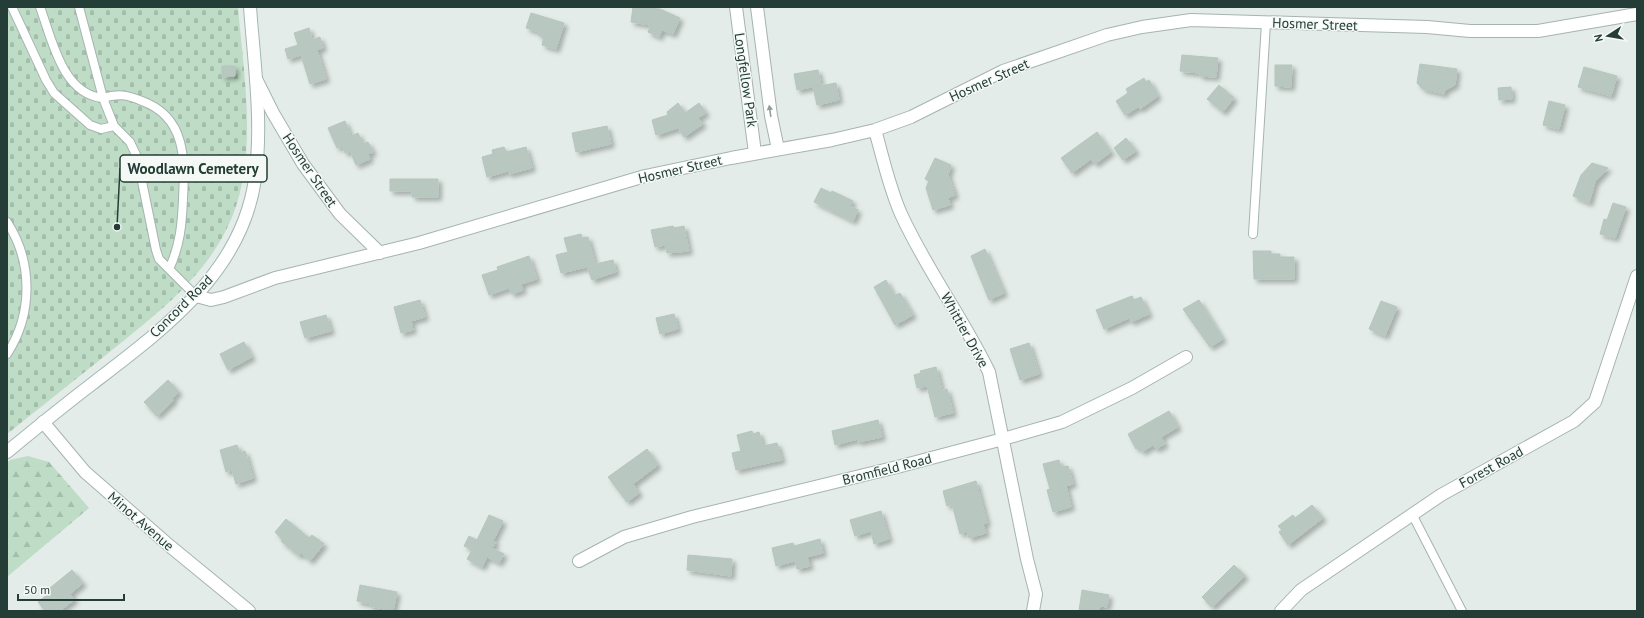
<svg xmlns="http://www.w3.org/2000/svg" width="1644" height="618" font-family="'PT Sans',sans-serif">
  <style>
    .forest { fill: url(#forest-firs) }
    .cemetery { fill: url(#cemetery-stones) }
    .building { fill: #b9c7c1; stroke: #b6c5bf; filter: url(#shadow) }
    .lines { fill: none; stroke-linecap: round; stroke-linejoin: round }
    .lane-casing { stroke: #a6b4af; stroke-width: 10 }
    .street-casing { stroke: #a6b4af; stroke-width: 14 }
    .secondary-casing { stroke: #a2b7b0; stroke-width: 14 }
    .lane { stroke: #fff; stroke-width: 8 }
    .street { stroke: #fff; stroke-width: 12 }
    .secondary { stroke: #fff; stroke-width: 12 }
    .oneway { fill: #929e9a }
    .labels { text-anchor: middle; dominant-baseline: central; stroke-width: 3; stroke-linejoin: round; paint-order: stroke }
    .street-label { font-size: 14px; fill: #243d36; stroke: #f4f9f6 }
    .leader { fill: none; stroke: #243d36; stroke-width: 1.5 }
    .callout-dot { fill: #243d36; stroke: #f4f9f6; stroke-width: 1.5 }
    .callout { fill: #f4f9f6; stroke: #243d36; stroke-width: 1.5 }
    .callout-label { font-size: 15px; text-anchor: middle; font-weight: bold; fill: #243d36 }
  </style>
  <defs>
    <pattern id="forest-firs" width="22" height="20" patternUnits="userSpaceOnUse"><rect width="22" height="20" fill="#bedcc6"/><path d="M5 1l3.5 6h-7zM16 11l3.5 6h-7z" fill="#a3beab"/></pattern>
    <pattern id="cemetery-stones" width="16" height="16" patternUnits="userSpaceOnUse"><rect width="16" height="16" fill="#bedcc6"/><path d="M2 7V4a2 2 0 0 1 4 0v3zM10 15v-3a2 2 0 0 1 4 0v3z" fill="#a3beab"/></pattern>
    <filter id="shadow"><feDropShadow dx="3.5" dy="3.5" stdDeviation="2" flood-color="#0004"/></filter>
  </defs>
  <rect width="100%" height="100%" fill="#e3ece8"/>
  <path class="forest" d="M28 456 49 462 89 508 7 577V463L10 460Z"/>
  <path class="cemetery" d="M7 7H238C243 68 255 136 239 196 220 268 160 311 106 355 73 381 40 408 7 434Z"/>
  <path class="building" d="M633 7 660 9 680 18 673 34 662 30 659 37 648 32 651 25 631 22Z
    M531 13 564 23 556 49 542 45 544 37 538 35 539 32 526 28Z
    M309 28 312 40 320 37 323 48 317 50 326 79 310 84 301 55 288 59 285 49 298 45 294 33Z
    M1182 55 1218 58 1216 77 1200 76V73L1180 71Z
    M1420 64 1457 69 1455 85 1445 90 1444 94 1423 89 1417 83Z
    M1275 65H1292L1291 87 1275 86Z
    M222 66H235V76L222 77Z
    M1584 67 1617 76 1611 96 1578 87Z
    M818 70 821 85 797 90 794 74Z
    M1144 78 1146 82 1149 80 1158 96 1140 109 1138 107 1125 115 1116 101 1128 93 1126 89Z
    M836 83 839 100 817 105 813 87Z
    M1219 85 1234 98 1223 112 1207 99Z
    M1511 87 1512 99 1499 100 1498 88Z
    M1549 101 1565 105 1559 129 1543 125Z
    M678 103 685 113 699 103 706 113 698 118 703 124 684 137 678 128 656 135 652 120 668 115 667 112Z
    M345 121 351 136 358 133 363 144 368 142 373 152 368 154 370 159 356 165 350 151 345 153 342 146 337 148 328 128Z
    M607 126 611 144 576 152 572 133Z
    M1097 132 1111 152 1095 164 1091 159 1072 173 1061 158Z
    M1126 138 1136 151 1123 160 1114 148Z
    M504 147 506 152 526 147 532 168 509 174 508 171 487 177 482 157 493 154 492 150Z
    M935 158 951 165 948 175 955 195 948 198 950 205 933 210 926 188 929 181 925 179Z
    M1592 163 1608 168 1595 182 1589 203 1573 196 1581 175Z
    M390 179H438V197H412V191H390Z
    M821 188 831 193 832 191 853 201 850 206 858 210 853 221 814 202Z
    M1613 203 1626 207 1615 238 1600 234 1604 219 1607 220Z
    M673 226 674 228 684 226 689 251 667 253 665 245 655 247 651 230Z
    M581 234 582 238 588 237 595 264 613 260 616 272 592 280 587 267 561 273 556 255 568 252 564 238Z
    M985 249 1004 293 989 300 971 256Z
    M1253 251H1271V254H1280V257H1294V279H1254Z
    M529 256 537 279 521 284 523 290 512 294 509 288 489 295 482 275 498 270 497 267Z
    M886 280 894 296 900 293 913 315 895 325 874 287Z
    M1132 296 1134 300 1141 297 1149 314 1131 322 1129 318 1104 329 1096 310Z
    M420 300 425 317 411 321 413 330 401 333 394 307Z
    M1199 300 1223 339 1210 347 1183 309Z
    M1381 301 1397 307 1385 336 1369 329Z
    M674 314 678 329 660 334 656 318Z
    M326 315 331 331 305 338 300 322Z
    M244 342 252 357 228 370 220 354Z
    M1029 343 1039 374 1020 380 1010 349Z
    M936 367 942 391 947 389 953 413 935 417 927 386 917 388 914 375 921 373 920 371Z
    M168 380 179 392 172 398 174 400 157 416 144 402Z
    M1169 411 1178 427 1161 437 1165 444 1156 449 1153 445 1142 452 1139 447 1136 449 1128 434Z
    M878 420 882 437 858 442V439L835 445 832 431Z
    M752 431 753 434 759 432 763 446 777 443 782 460 736 470 732 453 741 451 737 435Z
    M237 445 240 453 245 451 253 478 236 484 232 470 226 472 220 450Z
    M647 449 658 465 633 484 639 493 627 502 608 477Z
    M1059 460 1061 467 1068 466 1073 484 1066 486 1071 507 1053 512 1047 490 1050 489 1043 464Z
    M976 481 987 523 983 524 986 533 969 538 967 531 960 534 952 504 947 506 943 491Z
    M1312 505 1323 518 1288 545 1279 532 1282 530 1278 526 1293 515 1295 518Z
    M881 511 889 539 874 544 871 531 855 536 850 520Z
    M489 515 503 521 493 541 496 542 492 548 504 554 499 563 487 557 482 567 467 559 472 550 464 546 469 536 477 540Z
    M286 519 309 538 312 535 324 544 310 561 301 553 299 556 281 541 282 539 275 532Z
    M820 539 823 553 807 557 810 566 797 569 795 561 776 566 772 548 793 543 794 546Z
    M688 555 732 559 731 576 687 570Z
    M1234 565 1245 576 1212 607 1202 597Z
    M72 570 83 583 70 594 75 599 60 611H45L38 602 47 595 45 592Z
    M360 585 397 592 393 611 370 606 371 604 357 601Z
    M1082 590 1109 595 1107 607 1100 606 1099 611H1079Z"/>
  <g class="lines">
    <defs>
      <path id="lane" d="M12 7 46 80 54 93 90 125 101 129 114 126
        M40 7C52 39 62 94 103 98L79 7
        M7 222C33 262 33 314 7 354
        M1253 234 1266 23
        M169 269 159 259 156 250 137 157 130 142 114 126 103 98C118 93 128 95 142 101 186 117 185 159 183 199 182 224 180 246 169 269L196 296
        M1412 514 1462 611"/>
      <path id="street" d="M736 7 755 153
        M757 7 771 116 778 149
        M256 79 273 113 303 164 340 214 380 253
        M875 130C883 158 889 187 901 214 926 269 963 318 989 372L1027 559 1036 594 1033 611
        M196 296 211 300 224 297 275 278 419 243 645 176 731 158 832 140 875 130 911 117 1003 71 1107 35 1142 27 1191 20 1427 27 1470 31H1538L1637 14
        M43 422 85 472 171 547 249 611
        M579 561 624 537 692 517 901 466 1003 439 1062 422 1132 388 1186 357
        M1281 611 1301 590 1441 495 1574 421 1595 402 1637 276"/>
      <path id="secondary" d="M7 452C35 429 63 406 92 384 162 330 242 273 255 179 263 123 254 63 250 7"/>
    </defs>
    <use href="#lane" class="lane-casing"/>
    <use href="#street" class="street-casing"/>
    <use href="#secondary" class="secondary-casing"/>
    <use href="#lane" class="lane"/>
    <use href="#street" class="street"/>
    <use href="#secondary" class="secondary"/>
  </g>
  <defs><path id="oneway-solid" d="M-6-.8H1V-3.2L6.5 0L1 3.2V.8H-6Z"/></defs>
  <use class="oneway" href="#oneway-solid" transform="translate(770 111) rotate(-98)"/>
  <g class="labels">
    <g class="street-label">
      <text transform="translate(1315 24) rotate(2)">Hosmer Street</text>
      <text transform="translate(746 80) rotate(82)">Longfellow Park</text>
      <text transform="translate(989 80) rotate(-24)">Hosmer Street</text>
      <text transform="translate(680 169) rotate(-13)">Hosmer Street</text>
      <text transform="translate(310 170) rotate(56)">Hosmer Street</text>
      <text transform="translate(181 306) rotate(-45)">Concord Road</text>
      <text transform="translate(965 330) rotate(61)">Whittier Drive</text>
      <text transform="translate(1491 467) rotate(-29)">Forest Road</text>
      <text transform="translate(887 469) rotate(-14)">Bromfield Road</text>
      <text transform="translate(141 521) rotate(41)">Minot Avenue</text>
    </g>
  </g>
  <path class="leader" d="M117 227L120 168"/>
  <circle class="callout-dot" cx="117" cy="227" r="4"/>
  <rect class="callout" x="120" y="155" width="147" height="27" rx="4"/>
  <g class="callout-label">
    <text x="193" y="174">Woodlawn Cemetery</text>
  </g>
  <rect width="1644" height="618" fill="none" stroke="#243d36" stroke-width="16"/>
  <g transform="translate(1608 36) rotate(258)" stroke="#f4f9f6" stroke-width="3" paint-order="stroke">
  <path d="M0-3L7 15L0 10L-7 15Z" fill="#243d36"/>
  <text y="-6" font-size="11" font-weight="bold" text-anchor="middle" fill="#243d36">N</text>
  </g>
  <path d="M18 594v6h106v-6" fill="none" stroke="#243d36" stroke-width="2"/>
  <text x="24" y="594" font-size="12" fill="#243d36" stroke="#f4f9f6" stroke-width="3" paint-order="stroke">50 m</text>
</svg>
